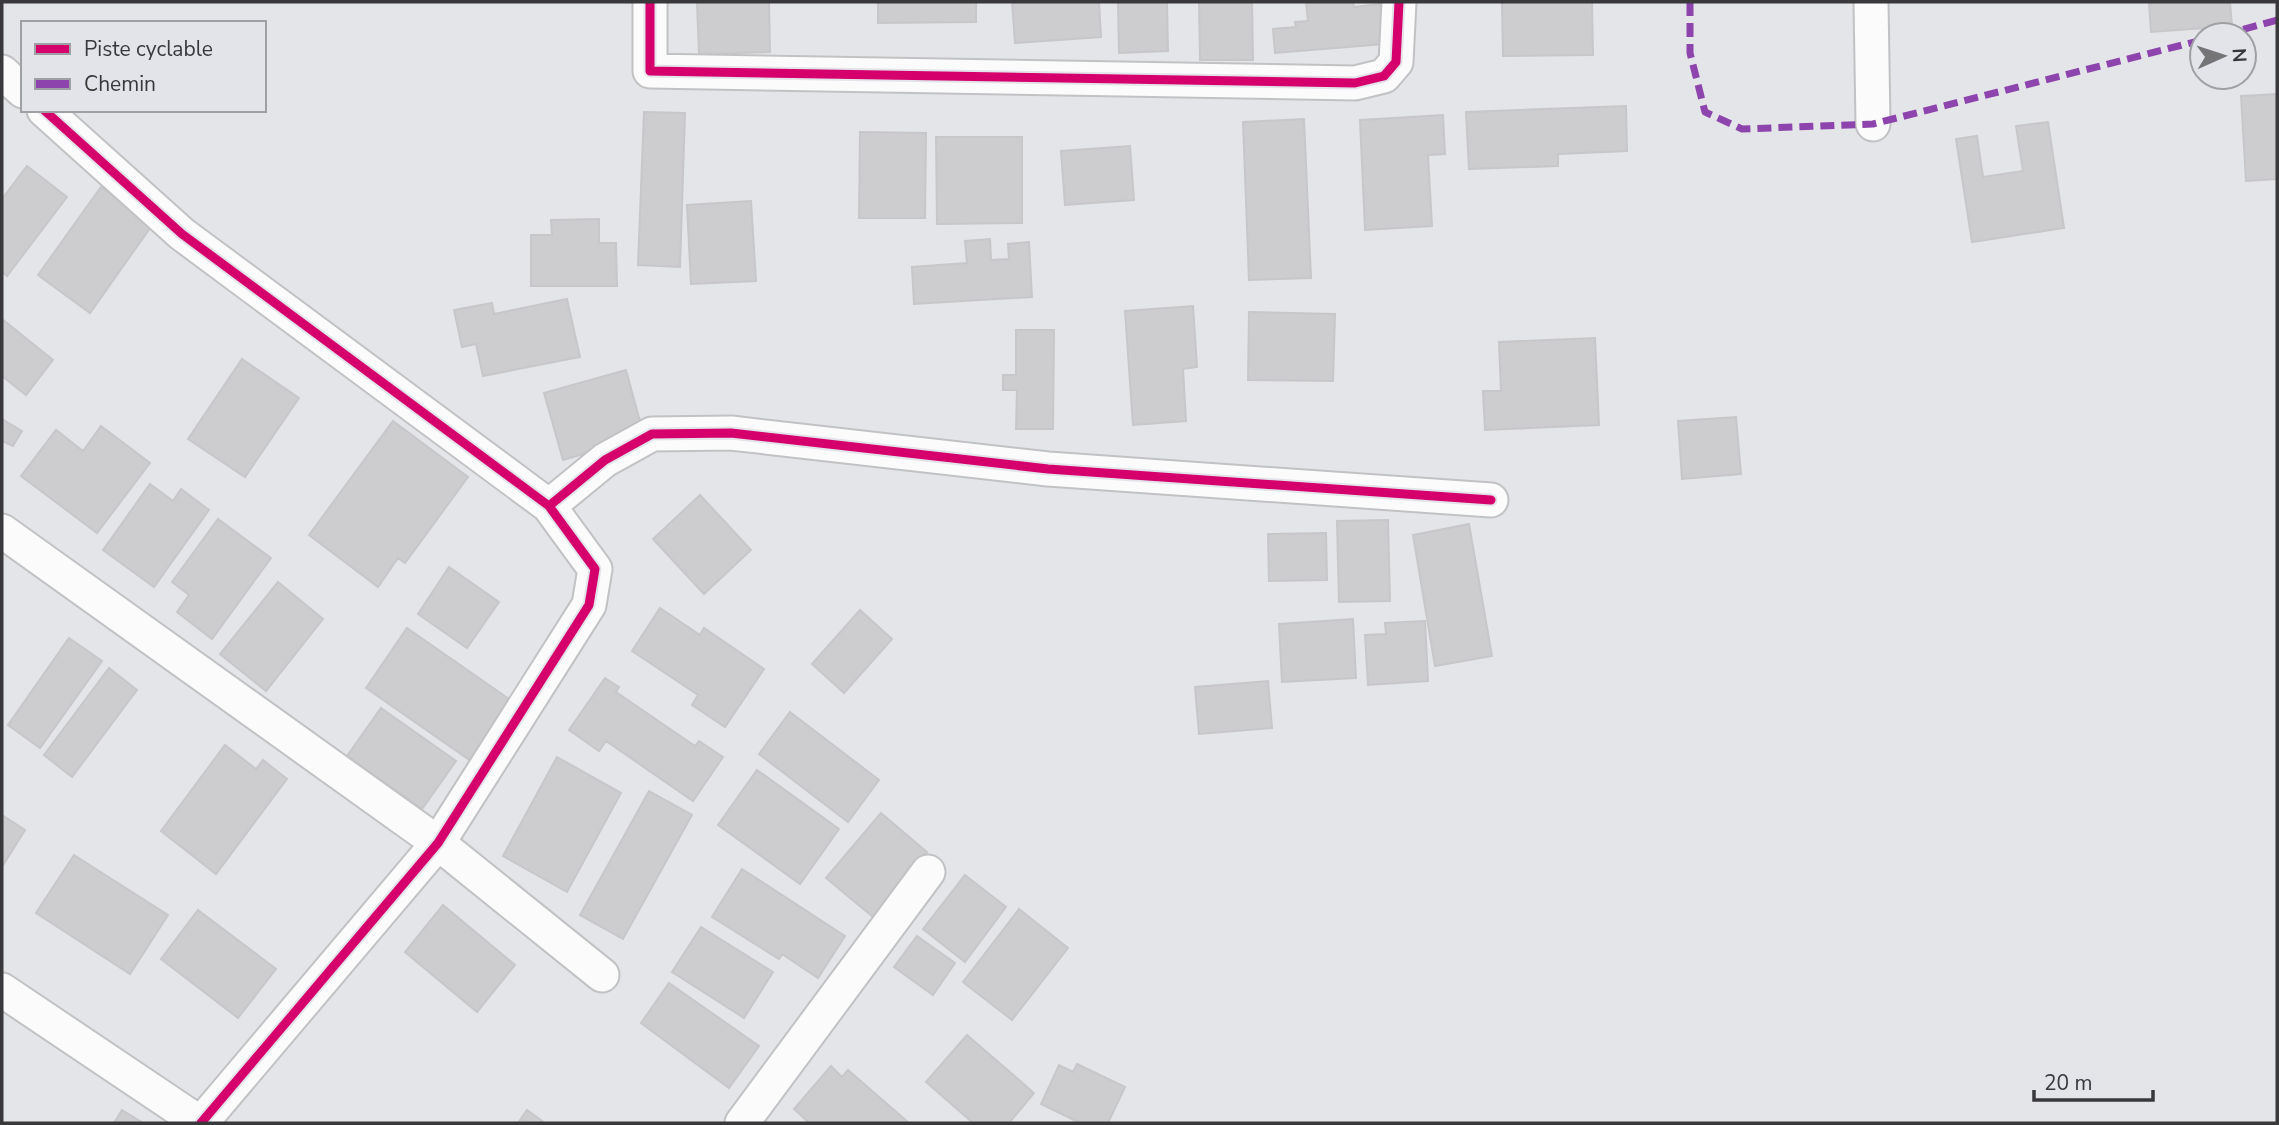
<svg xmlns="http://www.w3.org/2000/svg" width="2279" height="1125" font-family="'Nunito Sans',sans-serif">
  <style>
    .building { fill: #cdcdd0; stroke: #c7c7ca; stroke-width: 2 }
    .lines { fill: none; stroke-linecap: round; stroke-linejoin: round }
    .minor-casing { stroke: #c1c2c4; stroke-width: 37 }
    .minor { stroke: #fbfbfc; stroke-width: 33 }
    .quiet { stroke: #8e44ad; stroke-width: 7; stroke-dasharray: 14 7; stroke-linecap: butt }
    .cycleway-casing { stroke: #e2e4ea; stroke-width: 13 }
    .cycleway { stroke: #d6006c; stroke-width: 9 }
  </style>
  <rect width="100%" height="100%" fill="#e4e5e8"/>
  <path class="building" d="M697 2H769L770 52 699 54Z
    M878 2H976V22L878 23Z
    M1012 2H1099L1101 37 1015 43Z
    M1118 2H1167L1168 51 1119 53Z
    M1199 2H1252L1253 60H1200Z
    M1306 2H1353L1354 7 1380 4 1384 44 1275 53 1273 29 1296 27 1295 22 1308 21Z
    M1502 2H1592L1593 55 1503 56Z
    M2149 2H2230L2232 26 2151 32Z
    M2277 94V179L2246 181 2241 96Z
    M1626 106 1627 151 1558 154V166L1469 169 1466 112Z
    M644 112 685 113 680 267 638 265Z
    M1443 115 1445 154 1428 155 1432 226 1365 230 1360 120Z
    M1304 119 1311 278 1249 280 1243 122Z
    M2048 122 2064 228 1972 242 1956 139 1977 136 1983 177 2023 171 2016 126Z
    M860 132 926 133 925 218H859Z
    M936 137H1022V223L937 224Z
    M1130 146 1134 200 1065 205 1061 151Z
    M27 166 67 197 7 276 2 272V199Z
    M101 187 153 224 90 313 38 275Z
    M751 201 756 281 691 284 687 205Z
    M599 219V243H616L617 286H531V235H552L551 220Z
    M990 239 991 260 1009 259 1008 244 1029 242 1032 297 914 304 912 267 967 263 965 241Z
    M567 299 580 357 483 376 476 344 462 347 454 310 492 303 494 314Z
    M1193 306 1197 367 1183 369 1186 421 1133 425 1125 311Z
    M1249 312 1335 314 1333 381 1248 380Z
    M2 319 53 360 26 395 2 376Z
    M1016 330H1054L1053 429H1016L1017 390H1003V375H1016Z
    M1595 338 1599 425 1485 430 1483 391H1501L1499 342Z
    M242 359 299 398 245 477 188 439Z
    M626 370 644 436 563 460 544 393Z
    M1736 417 1741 474 1682 479 1678 421Z
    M2 419 22 431 13 446 2 441Z
    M393 421 468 477 405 563 398 558 378 587 309 535Z
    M101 426 150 463 97 533 21 476 56 430 83 451Z
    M150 484 173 501 181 489 209 510 154 587 103 550Z
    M700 495 751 550 704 594 653 539Z
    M218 519 271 558 212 639 177 612 189 595 172 582Z
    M1388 520 1390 601 1339 602 1337 521Z
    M1469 524 1492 656 1435 666 1413 535Z
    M1326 533 1327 580 1269 581 1268 534Z
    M449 567 499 602 467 648 418 614Z
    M278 582 323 619 266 691 220 654Z
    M660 608 700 635 704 628 764 669 725 727 692 705 698 695 632 651Z
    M860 610 892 639 844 693 812 664Z
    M1353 619 1356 678 1282 682 1279 624Z
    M1425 621 1428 681 1368 685 1365 635 1386 634 1385 623Z
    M407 628 512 701 471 761 366 688Z
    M69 638 102 661 40 748 8 725Z
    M109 668 137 690 72 777 44 755Z
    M605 678 619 687 616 692 695 746 699 741 723 757 693 801 606 741 599 751 569 730Z
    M1268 681 1272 728 1199 734 1195 687Z
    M381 708 456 761 422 809 347 756Z
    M790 712 879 780 848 822 759 754Z
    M225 745 256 769 263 760 287 779 216 874 161 831Z
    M557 757 621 793 567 892 503 856Z
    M757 770 839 829 800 884 718 825Z
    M649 791 692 815 623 939 580 915Z
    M881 813 927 852 885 901 891 906 879 922 826 878Z
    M2 815 25 830 2 867Z
    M74 855 168 915 130 974 36 913Z
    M742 869 845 936 818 978 782 954 779 959 712 917Z
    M965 875 1006 907 965 962 923 929Z
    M443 905 515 965 477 1012 405 952Z
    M1019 909 1068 948 1012 1020 963 982Z
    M198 910 276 969 238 1018 161 959Z
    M701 927 773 972 744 1018 672 972Z
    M917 936 955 963 933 995 894 967Z
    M669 983 759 1046 729 1088 641 1023Z
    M967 1035 1034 1093 1009 1123H973L926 1082Z
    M1077 1064 1125 1087 1108 1123H1080L1041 1104 1059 1065 1073 1072Z
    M831 1066 842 1077 848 1070 909 1123H809L794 1109Z
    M122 1110 143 1123H114Z
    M527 1110 545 1123H518Z"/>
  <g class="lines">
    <defs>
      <path id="minor" d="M650 2V71L1355 83 1384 76 1396 62 1399 2
        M1871 2 1873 124
        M2 72 23 91
        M44 110 182 234 549 506 595 569 589 605 438 843 201 1123
        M549 506 605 460 652 434 731 433 1048 469 1491 500
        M2 531 438 843 602 975
        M2 990 200 1123
        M742 1123 928 872"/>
    </defs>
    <use href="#minor" class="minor-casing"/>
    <use href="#minor" class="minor"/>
    <path class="quiet" d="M1690 2V53L1705 112 1742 129 1873 124 2202 40
      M2223 35 2277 20"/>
    <defs>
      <path id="cycleway" d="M650 2V71L1355 83 1384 76 1396 62 1399 2
        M44 110 182 234 549 506 595 569 589 605 438 843 201 1123
        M549 506 605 460 652 434 731 433 1048 469 1491 500"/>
    </defs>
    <use href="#cycleway" class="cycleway-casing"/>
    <use href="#cycleway" class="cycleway"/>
  </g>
  <rect width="2279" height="1125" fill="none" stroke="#39393c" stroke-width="7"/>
  <rect x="21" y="21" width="245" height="91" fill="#e2e4ea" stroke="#9ea0a4" stroke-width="2"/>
  <rect x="35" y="44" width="35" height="10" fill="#d6006c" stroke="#9ea0a4" stroke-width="2"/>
  <text x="84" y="56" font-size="21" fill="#39393c">Piste cyclable</text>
  <rect x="35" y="79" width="35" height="10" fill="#8e44ad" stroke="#9ea0a4" stroke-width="2"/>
  <text x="84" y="91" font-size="21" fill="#39393c">Chemin</text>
  <g transform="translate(2223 56) rotate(87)"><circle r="33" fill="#e2e4ea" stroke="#9ea0a4" stroke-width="2"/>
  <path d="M0-5L12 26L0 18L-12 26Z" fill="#757578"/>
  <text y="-10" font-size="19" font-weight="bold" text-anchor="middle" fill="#39393c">N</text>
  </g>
  <path d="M2034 1090v10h119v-10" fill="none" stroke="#39393c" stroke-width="3.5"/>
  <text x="2044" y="1090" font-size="21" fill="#39393c" stroke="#e2e4ea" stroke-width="5" paint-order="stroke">20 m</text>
</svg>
